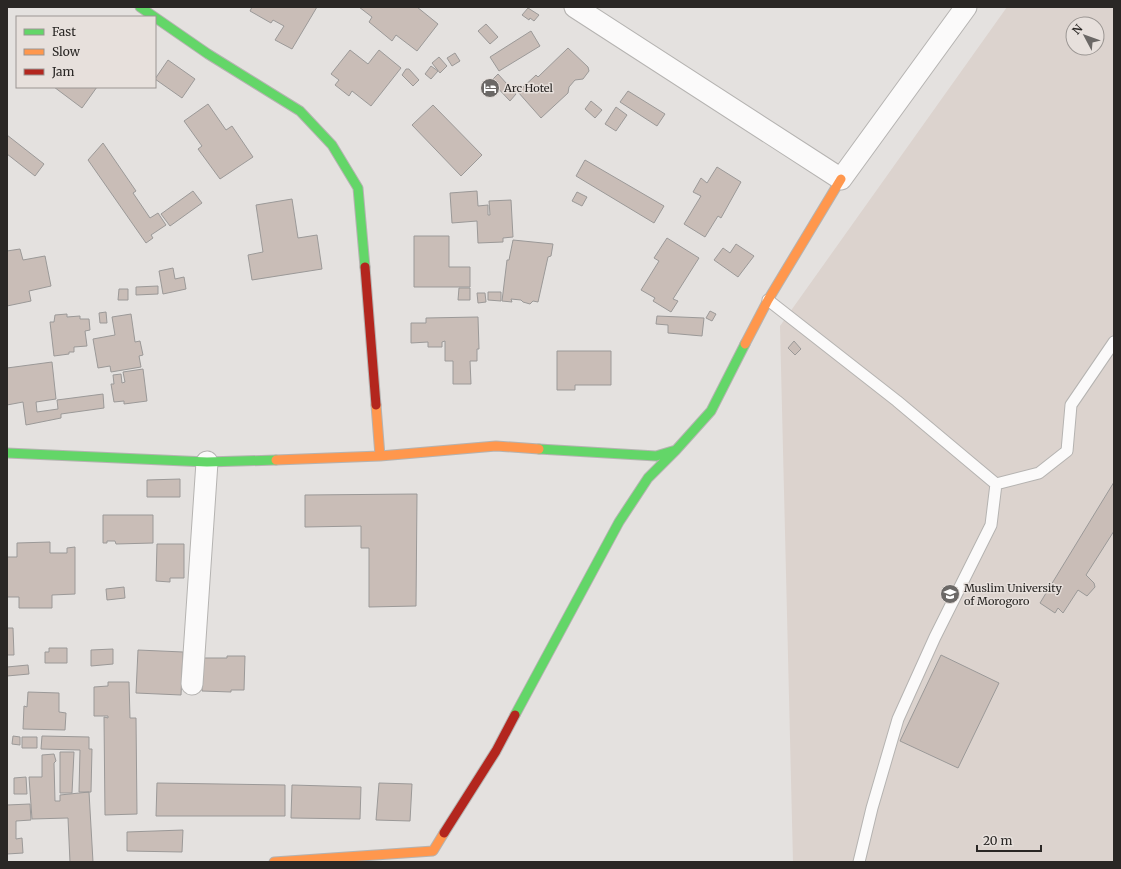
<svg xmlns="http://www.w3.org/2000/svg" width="1121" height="869" font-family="Merriweather,serif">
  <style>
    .built { fill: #dcd3ce; fill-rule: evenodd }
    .building { fill: #c9bdb7; stroke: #9b9998 }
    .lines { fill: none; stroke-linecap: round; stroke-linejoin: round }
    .lane-casing { stroke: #b5b3b1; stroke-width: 13 }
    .street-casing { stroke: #b5b3b1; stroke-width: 23 }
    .fast-casing { stroke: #b5b3b1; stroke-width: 11 }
    .slow-casing { stroke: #b5b3b1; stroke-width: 11 }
    .jam-casing { stroke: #b5b3b1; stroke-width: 11 }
    .lane { stroke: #fbfafa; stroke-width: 11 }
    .street { stroke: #fbfafa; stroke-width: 21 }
    .fast { stroke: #63d668; stroke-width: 9 }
    .slow { stroke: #ff974d; stroke-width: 9 }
    .jam { stroke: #b3261e; stroke-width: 9 }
    .labels { text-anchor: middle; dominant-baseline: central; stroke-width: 3; stroke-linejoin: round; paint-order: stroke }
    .poi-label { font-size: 11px; fill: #2a2725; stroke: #e7e0dc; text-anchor: start }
  </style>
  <rect width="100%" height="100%" fill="#e4e1df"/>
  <path class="built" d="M1007 7H1114V862H793L780 326ZM1073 24H1097V48H1073Z"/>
  <path class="building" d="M252 7H317L292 49 275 40 284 26 273 20 271 23 250 11Z
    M359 7H417L438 24 417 51 396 35 392 41 369 22 372 17Z
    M528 8 539 15 534 21 530 18 529 20 522 15Z
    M486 24 498 37 490 44 478 31Z
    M531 31 540 46 499 71 490 57Z
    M568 48 588 67 589 71 583 79 575 80 569 87 568 93 541 118 518 92 536 75 538 77Z
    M350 50 368 64 379 50 401 68 371 106 352 91 349 96 335 85 339 80 331 74Z
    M455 53 460 61 452 66 447 58Z
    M439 57 447 66 440 73 432 63Z
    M168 60 195 79 182 98 155 79Z
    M431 66 438 71 431 79 425 74Z
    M406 69H409L419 80 413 86 402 75Z
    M498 74 516 94 510 101 491 81Z
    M54 87H97L82 108Z
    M628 91 665 114 657 126 620 102Z
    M591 101 602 110 595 118 585 109Z
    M208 104 226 130 232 126 253 157 220 179 198 149 202 146 184 121Z
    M433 105 482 155 461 176 412 125Z
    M616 107 627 115 616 131 605 124Z
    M7 135 44 164 35 176 7 154Z
    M103 143 136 191 133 193 150 218 158 213 166 225 151 235 153 238 146 243 88 160Z
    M585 160 664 206 654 223 576 176Z
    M717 167 741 182 721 218 718 216 705 237 684 224 701 196 693 192 701 178 707 183Z
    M193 191 202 203 170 226 161 214Z
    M477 191 478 206 488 205V215H490L489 201 511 200 513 237 503 238V242L478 243 477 221 452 223 450 193Z
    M577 192 587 197 582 206 572 201Z
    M292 199 298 238 317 235 322 269 252 280 248 255 263 252 256 205Z
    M414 236H449V267H470V287H414Z
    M667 238 699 258 673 299 678 301 671 312 653 301 655 298 641 290 659 261 654 258Z
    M513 240 553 244 551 256 548 257 538 302 533 301 530 304 523 302 521 300 511 299 512 302 502 301 507 260H509Z
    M736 244 754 256 738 277 714 260 723 248 730 253Z
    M20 249 23 260 45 256 51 286 29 291 31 301 7 306V251Z
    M173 268 175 279 184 277 186 289 163 294 159 271Z
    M158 286V294L136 295V287Z
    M459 288H470V300H458Z
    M119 289H128V300H118Z
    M488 292H501V301L488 300Z
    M477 293H485L486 302 478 303Z
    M710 311 716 314 712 321 706 318Z
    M106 312 107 323H100L99 313Z
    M67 314V317L80 316V319H89L90 330 85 331 87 346 74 347V352H69V354L54 356 50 322H54L55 315Z
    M131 314 135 342 140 341 143 355 139 356 141 367 111 372 110 366 98 368 93 339 115 335 112 317Z
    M657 316 704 318 702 336 668 333V325L656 324Z
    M478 317 479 349H477V361H470L471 384H453V361H445V341L442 342V347H428V342L411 343V323H426V318Z
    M794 341 801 349 795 355 788 348Z
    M557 351H611V385H575V390H557Z
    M52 362 56 399 36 402 37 412 58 409 57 400 103 394 104 408 61 414V418L26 425 23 402 7 405V368Z
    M143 369 147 401 124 404V401L114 402 111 384H114L113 375 121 374 122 383 125 382 123 372Z
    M180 479V497H147V480Z
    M1114 482V531L1086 575 1094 583 1095 587 1087 596 1078 590 1063 613 1058 608 1055 613 1040 603Z
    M417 494 416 606 369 607V548H361V526L305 527V495Z
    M103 515H153V543L116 544 115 541H107V543H103Z
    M50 542V553H67V548L75 547V594L52 595V608H19V597H7V557H17V543Z
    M157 544H184V578H170V582L156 581Z
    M124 587 125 598 107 600 106 589Z
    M7 628H13L14 655H7Z
    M49 648H67V663H45V652H49Z
    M113 649V664L91 666V650Z
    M138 650 183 652 181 695 136 693Z
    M941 655 999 683 958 768 900 741Z
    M227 656H245L244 690H231V692L202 691 203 658H227Z
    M28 665 29 674 7 676V667Z
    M108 682H129L130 718H136L137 814 105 815 104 717 108 718V716H94V687L108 686Z
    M28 692 59 693V712L66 713 65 730 23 729 24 706 27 707Z
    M13 736 20 737V745L12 744Z
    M42 736 89 737V749H92L91 792H79L80 750 41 749Z
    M22 737H37V748H22Z
    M60 752H74L72 793H60Z
    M54 754 56 761 54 763 55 801H60V795L89 792 93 862H70L68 818 32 819 29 777H42V755Z
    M26 777 27 794H14V778Z
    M157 783 285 785V816H156Z
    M379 783 412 784 410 821 376 820Z
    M292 785 361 787 360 819 291 818Z
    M30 804 31 820 16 821V839L22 838 23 853 7 854V805Z
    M183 830 182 852 127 851V832Z"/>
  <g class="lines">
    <defs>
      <path id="lane" d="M768 300 897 401 996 484 991 525 935 637 898 719 872 808 859 862
        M996 484 1039 473 1067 451 1071 405 1114 342"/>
      <path id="street" d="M575 7 841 179 966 7
        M192 684 207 462"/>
      <path id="fast" d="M140 7 208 54 300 111 332 145 358 188 365 267
        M539 449 656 456 676 450 711 411 745 344
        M7 453 207 462 276 460
        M515 715 619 522 648 478 676 450"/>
      <path id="slow" d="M745 344 768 300 841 179
        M376 405 380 456
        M276 460 380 456 496 446 539 449
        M274 862 433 851 444 833"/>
      <path id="jam" d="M365 267 376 405
        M444 833 496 751 515 715"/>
    </defs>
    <use href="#lane" class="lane-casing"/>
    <use href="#street" class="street-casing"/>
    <use href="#fast" class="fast-casing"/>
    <use href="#slow" class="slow-casing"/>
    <use href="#jam" class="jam-casing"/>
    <use href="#lane" class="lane"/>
    <use href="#street" class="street"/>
    <use href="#fast" class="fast"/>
    <use href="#slow" class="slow"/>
    <use href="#jam" class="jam"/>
  </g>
  <defs>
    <symbol id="hotel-disc" viewBox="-11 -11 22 22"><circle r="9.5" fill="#6b6866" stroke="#e7e0dc"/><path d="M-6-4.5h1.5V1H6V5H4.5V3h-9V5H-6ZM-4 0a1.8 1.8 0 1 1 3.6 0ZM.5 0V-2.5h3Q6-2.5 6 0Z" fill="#fff"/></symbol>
    <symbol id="university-disc" viewBox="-11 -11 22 22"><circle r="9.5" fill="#6b6866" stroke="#e7e0dc"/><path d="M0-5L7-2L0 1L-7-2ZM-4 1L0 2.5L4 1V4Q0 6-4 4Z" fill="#fff"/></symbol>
  </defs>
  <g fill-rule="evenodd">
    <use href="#hotel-disc" x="479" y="77" width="22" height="22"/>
    <use href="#university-disc" x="939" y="583" width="22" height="22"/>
  </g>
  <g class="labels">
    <g class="poi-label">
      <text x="504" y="88">Arc Hotel</text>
      <text x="964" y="588">Muslim University<tspan x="964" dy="13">of Morogoro</tspan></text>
    </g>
  </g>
  <rect width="1121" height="869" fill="none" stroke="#2a2725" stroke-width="16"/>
  <rect x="16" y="16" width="140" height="72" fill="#e7e0dc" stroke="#9b9693"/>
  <rect x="24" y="29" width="20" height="6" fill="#63d668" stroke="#9b9693"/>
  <text x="52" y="36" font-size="12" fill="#2a2725">Fast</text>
  <rect x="24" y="49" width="20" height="6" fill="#ff974d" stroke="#9b9693"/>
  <text x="52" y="56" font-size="12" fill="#2a2725">Slow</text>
  <rect x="24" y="69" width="20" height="6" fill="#b3261e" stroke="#9b9693"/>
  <text x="52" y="76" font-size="12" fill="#2a2725">Jam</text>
  <g transform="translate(1085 36) rotate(311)"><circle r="19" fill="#e7e0dc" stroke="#9b9693"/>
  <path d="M0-3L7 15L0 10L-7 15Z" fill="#6b6866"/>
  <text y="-6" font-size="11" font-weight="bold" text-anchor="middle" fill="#2a2725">N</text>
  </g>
  <path d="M977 845v6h64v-6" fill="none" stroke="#2a2725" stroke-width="2"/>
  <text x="983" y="845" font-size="12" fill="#2a2725" stroke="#e7e0dc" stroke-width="3" paint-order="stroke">20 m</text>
</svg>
